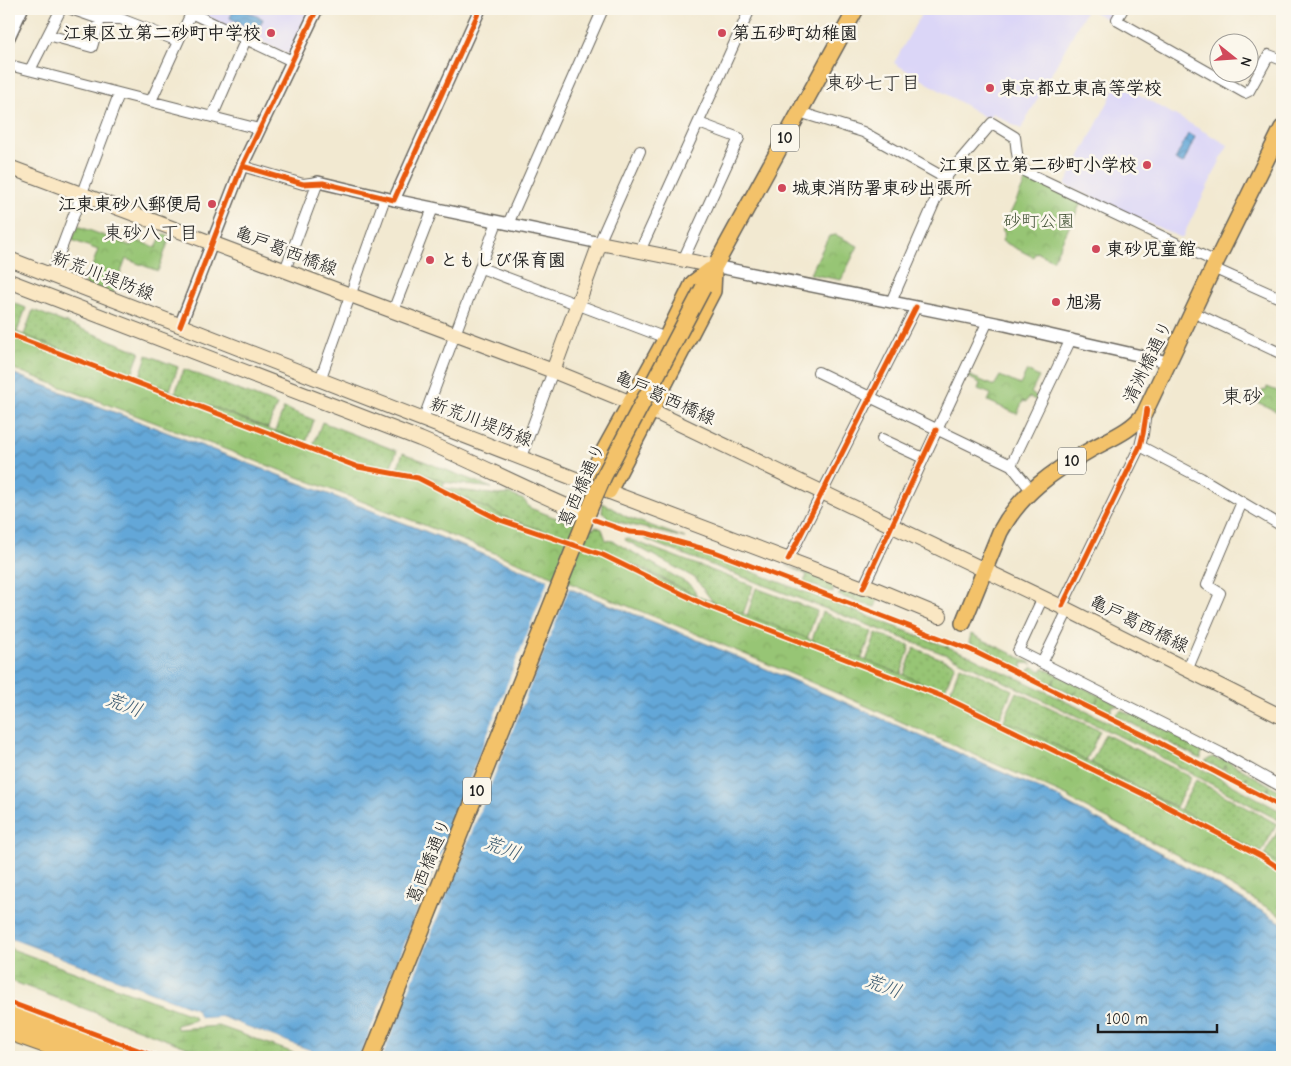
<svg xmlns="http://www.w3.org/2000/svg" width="1291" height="1066" font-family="'Comic Neue','Klee One',sans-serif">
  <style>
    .built { fill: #dbd6f7 }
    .grass { fill: url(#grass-dots); stroke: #5a7048 }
    .wetland { fill: url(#wetland-marsh); stroke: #5a7048 }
    .park { fill: url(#park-crowns); stroke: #5a7048 }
    .water { fill: url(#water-waves); stroke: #40627a }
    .pier { fill: #f2e9d1 }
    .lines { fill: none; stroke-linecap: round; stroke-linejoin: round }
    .minor-casing { stroke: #67645b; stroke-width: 12 }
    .tertiary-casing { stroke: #67645b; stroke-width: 14 }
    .secondary-casing { stroke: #67645b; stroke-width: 16 }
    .primary-casing { stroke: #67645b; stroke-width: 18 }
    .motorway-casing { stroke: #67645b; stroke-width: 20 }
    .minor { stroke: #fff; stroke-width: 10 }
    .tertiary { stroke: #fff; stroke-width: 11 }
    .secondary { stroke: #fae7c3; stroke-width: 14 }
    .primary { stroke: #f3c26a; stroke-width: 15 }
    .motorway { stroke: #f3c26a; stroke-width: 18 }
    .primary-bridge-casing { stroke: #67645b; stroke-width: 18; stroke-linecap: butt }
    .primary-bridge { stroke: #f3c26a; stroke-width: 15 }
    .cycleway-casing { stroke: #fbf7ec; stroke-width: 8 }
    .cycleway { stroke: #e8590c; stroke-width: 5 }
    .poi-dot { fill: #d1495b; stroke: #fbf7ec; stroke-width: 2 }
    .labels { text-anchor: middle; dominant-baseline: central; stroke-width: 5; stroke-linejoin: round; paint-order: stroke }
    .shield { fill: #fbf7ec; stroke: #5f5e5a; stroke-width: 1 }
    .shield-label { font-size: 16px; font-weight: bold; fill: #1c1c1c }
    .poi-label { font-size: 18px; font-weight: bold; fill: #1c1c1c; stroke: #fbf7ec; text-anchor: start }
    .park-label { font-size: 18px; fill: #47573b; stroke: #fbf7ec }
    .street-label { font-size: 18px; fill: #1c1c1c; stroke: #fbf7ec }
    .neighbourhood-label { font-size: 19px; fill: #1c1c1c; stroke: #fbf7ec }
    .water-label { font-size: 19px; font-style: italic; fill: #3c5b71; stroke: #fbf7ec }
    .quarter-label { font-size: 20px; fill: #1c1c1c; stroke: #fbf7ec }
  </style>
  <defs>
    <pattern id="grass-dots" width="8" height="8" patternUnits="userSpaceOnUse" patternTransform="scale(1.25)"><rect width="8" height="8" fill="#97c574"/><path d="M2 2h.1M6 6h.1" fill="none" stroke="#82a964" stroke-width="1.8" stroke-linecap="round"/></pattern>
    <pattern id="wetland-marsh" width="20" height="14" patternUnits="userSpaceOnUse" patternTransform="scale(1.25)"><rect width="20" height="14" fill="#97c574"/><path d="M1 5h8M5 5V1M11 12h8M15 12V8" fill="none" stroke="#82a964"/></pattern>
    <pattern id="park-crowns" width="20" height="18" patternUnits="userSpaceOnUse" patternTransform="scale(1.25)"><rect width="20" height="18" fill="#97c574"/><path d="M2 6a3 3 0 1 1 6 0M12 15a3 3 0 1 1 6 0" fill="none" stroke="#82a964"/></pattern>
    <pattern id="water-waves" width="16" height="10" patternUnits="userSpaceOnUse" patternTransform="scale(1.25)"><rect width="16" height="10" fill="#63a7d8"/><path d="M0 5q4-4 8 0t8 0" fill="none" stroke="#5187ae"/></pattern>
  </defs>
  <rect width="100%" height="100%" fill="#fbf7ec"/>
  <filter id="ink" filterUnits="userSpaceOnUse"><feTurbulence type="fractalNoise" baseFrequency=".02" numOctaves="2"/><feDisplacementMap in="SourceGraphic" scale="10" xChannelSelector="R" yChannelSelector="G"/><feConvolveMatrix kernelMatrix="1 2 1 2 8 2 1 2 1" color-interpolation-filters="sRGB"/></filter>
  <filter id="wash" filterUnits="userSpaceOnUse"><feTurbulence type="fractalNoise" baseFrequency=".0096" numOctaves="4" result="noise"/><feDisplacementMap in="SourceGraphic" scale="20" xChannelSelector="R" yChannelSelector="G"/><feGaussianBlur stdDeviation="1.12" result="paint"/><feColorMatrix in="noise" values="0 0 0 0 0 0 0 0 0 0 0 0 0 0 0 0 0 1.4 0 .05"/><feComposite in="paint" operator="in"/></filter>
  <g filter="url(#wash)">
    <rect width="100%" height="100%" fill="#f2e9d1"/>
    <path class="built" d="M195 9H312L290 55 194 10Z
      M924 9H1115L1109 20 1087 9 1021 129 992 113 988 119 894 63Z
      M1118 83 1228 145 1182 238 1065 185Z"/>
    <path class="grass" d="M9 301 26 308 17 332 9 329Z
      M33 310 140 352 131 376 24 335Z
      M147 355 178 367 170 390 139 379Z
      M184 369 277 405 268 428 175 393Z
      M284 408 314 420 306 443 275 431Z
      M322 422 397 451 390 468 359 464 313 446Z
      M403 453 492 488 444 482V481L419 473 397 469Z
      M443 488 498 495 509 494 524 500 530 508 567 522 570 516 573 517V520L594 529 595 526 602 529 606 540 613 541 692 586 697 596 642 568 502 516Z
      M603 503 627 517 685 538 606 519V515L602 513Z
      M645 537 688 547 971 656 1006 674 1007 673C1100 718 1193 762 1282 812V822L1142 747 952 657 659 545 645 539Z
      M626 538 753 586 743 614 713 602 695 578 625 540Z
      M786 565 843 587 840 588 833 586V593L804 582 807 575Z
      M756 588 817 611 807 639 747 616Z
      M845 591 853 594 855 592 878 600 875 607 853 601 855 595 852 600 838 595Z
      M822 612 872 632 861 660 812 640Z
      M876 633 910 646 901 674 866 661Z
      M971 634 1033 664 1022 663 1023 670 989 653 990 648 988 653 969 643Z
      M914 648 955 664 944 692 904 675Z
      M960 666 1012 690 999 720 949 694Z
      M1033 667 1041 671 1043 668 1121 706H1111V713L1095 705 1098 698 1094 705 1074 695 1077 689 1073 695 1053 685 1055 678 1052 684 1026 673Z
      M1017 692 1100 731 1086 761 1003 722Z
      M1122 710 1130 715 1131 712 1211 753 1201 752V759L1115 715Z
      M1105 734 1191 777 1176 807 1091 763Z
      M1213 757 1220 761 1222 758 1282 792V801L1267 794 1269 787 1265 793 1245 782 1247 776 1244 781 1224 771 1226 765 1222 770 1205 761Z
      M1196 780 1277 824 1261 853 1180 810Z
      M1281 826 1282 827V865L1264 855Z"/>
    <path class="wetland" d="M9 948 194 1016 195 1020 176 1025 177 1029 219 1026 305 1057H212L9 980Z"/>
    <path class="park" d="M1027 178 1081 203 1053 260 1036 252 1033 257 1002 241 1005 233 1002 231Z
      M78 226 131 246 133 239 156 248 162 234 170 237 158 271 126 259 112 296 85 285 98 250 72 240Z
      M836 235 858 246 841 280 810 274 829 236Z
      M9 329 359 464 419 473 444 481 443 488 502 516 602 551 697 596 904 675 997 716V719L1000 721 1020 726 1180 810 1282 865V916L1177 855 1069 799V797L846 697 678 626 424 525 9 367Z
      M1027 371 1039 377 1031 393 1039 398 1038 401 1029 397 1026 402 1023 401 1017 414 988 401 991 394 978 389 980 383 965 376 966 374 994 386 1000 376 1020 385Z
      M1267 387 1282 393 1279 400 1282 402V414L1257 402 1263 390 1266 391Z"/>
    <path class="water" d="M234 9H242L263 19 257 32 230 18Z
      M1188 134 1195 137 1183 164 1175 160Z
      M9 372 422 530 676 631 844 702 1062 799V801L1174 860 1282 923V1057H328L221 1017 201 1018 195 1009 9 938Z"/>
    <path class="pier" d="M549 578 570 586 382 1057H360Z
      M9 938 195 1009 201 1018 221 1017 328 1057H321L220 1020 201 1021 194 1011 9 941Z"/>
  </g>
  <g filter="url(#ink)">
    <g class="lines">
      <defs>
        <path id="minor" d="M71 9 100 19H121L178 41
          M1123 9 1117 19 1118 21 1245 93 1249 91 1269 55 1282 60
          M191 13 292 61
          M48 35 92 47 100 19
          M9 65 259 129
          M30 70 61 9
          M151 101 193 9
          M799 112 863 132 945 178
          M212 117 246 39
          M242 166 303 184 318 182 285 270
          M508 224 603 9
          M599 243 640 151
          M640 251 750 9
          M683 260 739 138 699 123
          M481 268 666 338
          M1213 268 1282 299
          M51 276 119 94
          M891 302 945 178 992 123 1015 137C1017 150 1016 163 1026 172L1216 262
          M393 311 433 208
          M1193 312 1282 354
          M818 372 1011 465 1031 490
          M320 380 385 198
          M423 420 497 222
          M882 439 923 458
          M1140 446 1201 478 1282 526
          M521 457 553 371
          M1011 465 1071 339
          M788 560 916 307
          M863 588 988 321
          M1043 597 1018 651 1221 753 1282 787
          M1062 606 1140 446 1143 434 1146 412
          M1042 663 1068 610
          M1188 668 1220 593 1207 585 1242 502"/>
        <path id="tertiary" d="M9 37 22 9
          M318 182 394 200 600 243
          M394 200 480 9
          M714 266 1005 325 1168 362
          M180 326 242 166 317 9"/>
        <path id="secondary" d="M9 167 553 371 661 415 1068 610 1282 717
          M9 259 586 483 863 588 870 587 940 616
          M9 281 420 439C477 463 531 492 588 515
          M553 371 600 243 714 266"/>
        <path id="primary" d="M703 288 856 9
          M586 483 666 338 693 283 710 270
          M609 491 713 291 714 270
          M963 623 1000 532C1020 494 1053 471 1090 450 1109 439 1130 432 1144 414L1216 262 1282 128
          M371 1057 592 503"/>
        <path id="motorway" d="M9 1012 113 1052 120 1057
          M9 1031 83 1057"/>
      </defs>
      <use href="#minor" class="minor-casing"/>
      <use href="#tertiary" class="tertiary-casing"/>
      <use href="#secondary" class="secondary-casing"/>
      <use href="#primary" class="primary-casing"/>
      <use href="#motorway" class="motorway-casing"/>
      <use href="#minor" class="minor"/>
      <use href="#tertiary" class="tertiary"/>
      <use href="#secondary" class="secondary"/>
      <use href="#primary" class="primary"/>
      <use href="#motorway" class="motorway"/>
      <defs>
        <path id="primary-bridge" d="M592 503 604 476 703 288"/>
      </defs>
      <use href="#primary-bridge" class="primary-bridge-casing"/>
      <use href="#primary-bridge" class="primary-bridge"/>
      <defs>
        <path id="cycleway" d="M242 166 303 184 323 183 394 200 480 9
          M180 326 242 166 317 9
          M9 334 358 467 418 478 500 520 603 555 705 605 944 697 1145 795 1261 856 1282 870
          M595 520 629 532 646 533 715 552 971 650 1158 742 1282 807
          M788 560 916 307
          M863 588 936 430
          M1062 606 1140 446 1143 434 1147 409
          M9 1002 157 1057"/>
      </defs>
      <use href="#cycleway" class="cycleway-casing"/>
      <use href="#cycleway" class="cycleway"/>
    </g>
  </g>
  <g class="poi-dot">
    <circle cx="271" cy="33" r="5"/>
    <circle cx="722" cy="33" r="5"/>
    <circle cx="990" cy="88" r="5"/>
    <circle cx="1147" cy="165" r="5"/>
    <circle cx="782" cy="188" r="5"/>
    <circle cx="212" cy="204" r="5"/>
    <circle cx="1096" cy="249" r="5"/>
    <circle cx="430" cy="260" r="5"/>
    <circle cx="1056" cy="302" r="5"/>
  </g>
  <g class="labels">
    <g class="shield">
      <rect x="771" y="124.5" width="28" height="27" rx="4"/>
      <rect x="1058" y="447.5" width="28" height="27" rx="4"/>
      <rect x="463" y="777.5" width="28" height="27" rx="4"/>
    </g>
    <g class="shield-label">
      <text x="785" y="138">10</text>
      <text x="1072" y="461">10</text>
      <text x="477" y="791">10</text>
    </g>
    <g class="poi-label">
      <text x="261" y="33" text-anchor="end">江東区立第二砂町中学校</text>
      <text x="732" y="33">第五砂町幼稚園</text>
      <text x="1000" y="88">東京都立東高等学校</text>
      <text x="1137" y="165" text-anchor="end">江東区立第二砂町小学校</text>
      <text x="792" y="188">城東消防署東砂出張所</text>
      <text x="202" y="204" text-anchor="end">江東東砂八郵便局</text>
      <text x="1106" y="249">東砂児童館</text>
      <text x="440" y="260">ともしび保育園</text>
      <text x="1066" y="302">旭湯</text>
    </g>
    <g class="park-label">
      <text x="1039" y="221">砂町公園</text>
    </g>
    <g class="street-label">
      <text transform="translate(286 251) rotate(21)">亀戸葛西橋線</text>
      <text transform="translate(103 276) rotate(21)">新荒川堤防線</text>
      <text transform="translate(1148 362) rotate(-64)">清洲橋通り</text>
      <text transform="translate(665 398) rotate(24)">亀戸葛西橋線</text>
      <text transform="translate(481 422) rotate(21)">新荒川堤防線</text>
      <text transform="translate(582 485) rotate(-66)">葛西橋通り</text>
      <text transform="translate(1139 624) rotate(26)">亀戸葛西橋線</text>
      <text transform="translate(429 861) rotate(-68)">葛西橋通り</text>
    </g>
    <g class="neighbourhood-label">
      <text x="873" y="83">東砂七丁目</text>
      <text x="151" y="233">東砂八丁目</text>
    </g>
    <g class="water-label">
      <text transform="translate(124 705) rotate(21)">荒川</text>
      <text transform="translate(502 848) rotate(20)">荒川</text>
      <text transform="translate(883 986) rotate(20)">荒川</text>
    </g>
    <g class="quarter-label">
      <text x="1242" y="396">東砂</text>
    </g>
  </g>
  <rect width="1291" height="1066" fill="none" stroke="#fbf7ec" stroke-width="30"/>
  <g transform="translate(1234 58) rotate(107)"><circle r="24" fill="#fbf7ec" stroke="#a29f99"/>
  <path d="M0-4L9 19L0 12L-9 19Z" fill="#d1495b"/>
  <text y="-8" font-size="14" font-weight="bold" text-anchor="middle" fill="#1c1c1c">N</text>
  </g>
  <path d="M1098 1024v8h119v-8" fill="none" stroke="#1c1c1c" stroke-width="2.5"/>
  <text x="1106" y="1024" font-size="15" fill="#1c1c1c" stroke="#fbf7ec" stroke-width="4" paint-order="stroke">100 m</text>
</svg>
